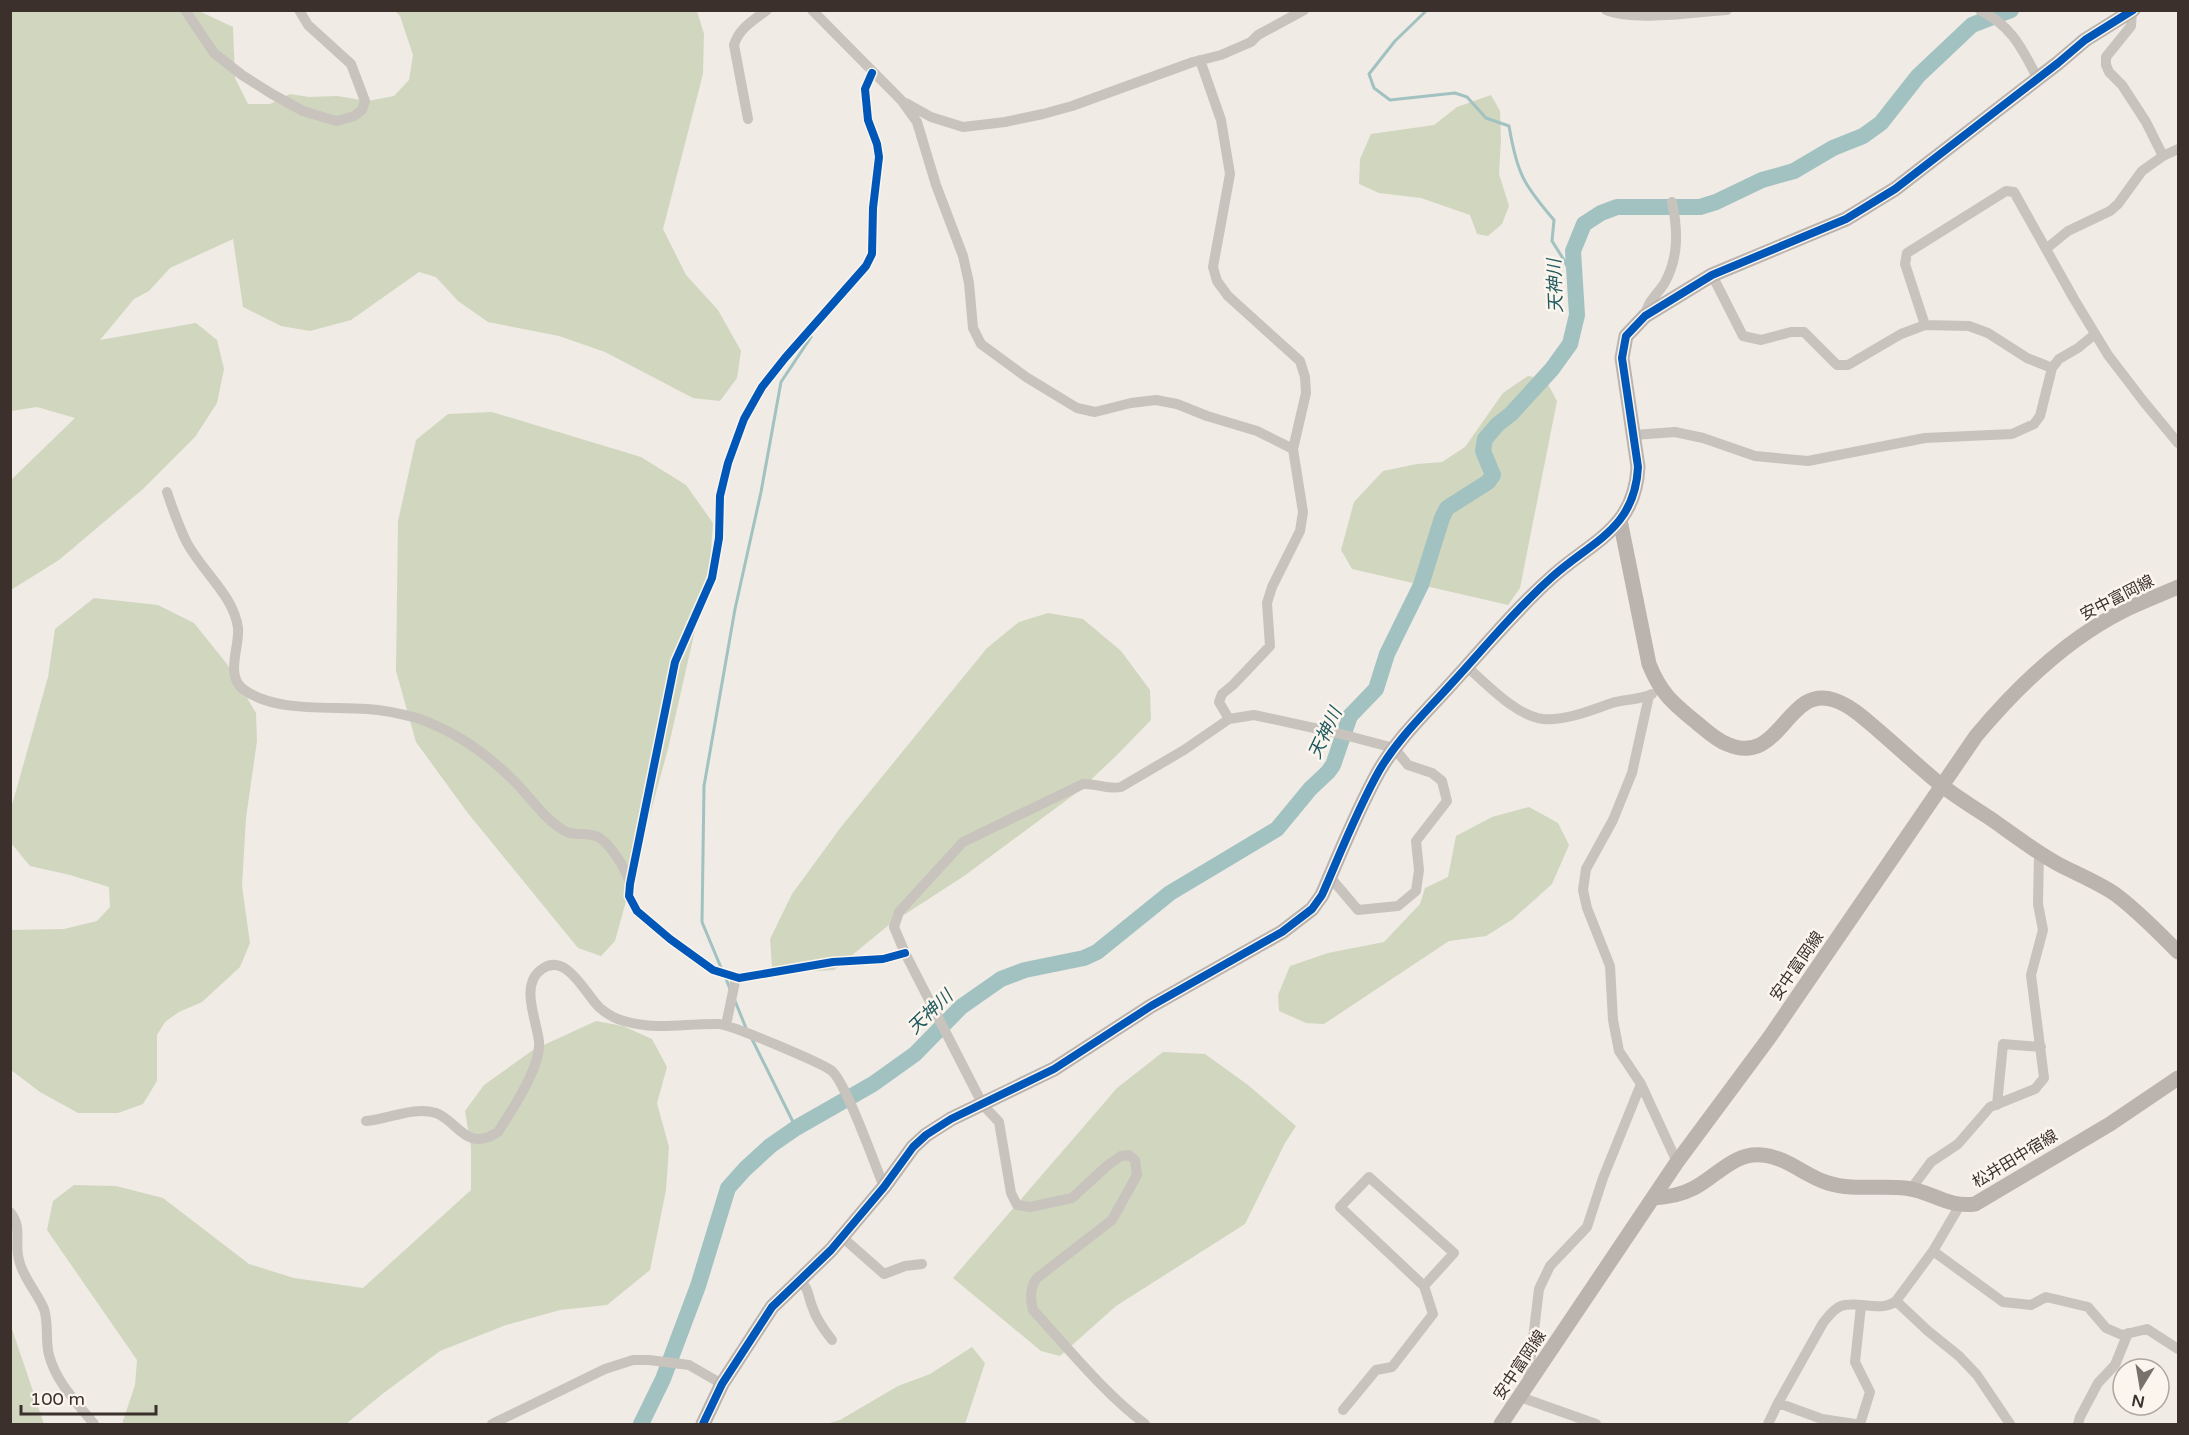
<svg xmlns="http://www.w3.org/2000/svg" width="2189" height="1435" font-family="'Varela Round','Noto Sans JP',sans-serif">
  <style>
    .green { fill: #d1d6bf }
    .lines { fill: none; stroke-linecap: round; stroke-linejoin: round }
    .stream { stroke: #a1c2c1; stroke-width: 3 }
    .river { stroke: #a1c2c1; stroke-width: 16 }
    .street { stroke: #c9c3be; stroke-width: 10 }
    .secondary { stroke: #bab3ae; stroke-width: 15 }
    .cycleway-casing { stroke: #fbf5ee; stroke-width: 11 }
    .cycleway { stroke: #0057b8; stroke-width: 8 }
    .labels { text-anchor: middle; dominant-baseline: central; stroke-width: 5; stroke-linejoin: round; paint-order: stroke }
    .street-label { font-size: 16px; fill: #3b302b; stroke: #fbf5ee }
    .water-label { font-size: 18px; font-style: italic; fill: #1f5a5e; stroke: #fbf5ee }
  </style>
  <rect width="100%" height="100%" fill="#f0ebe5"/>
  <path class="green" d="M11 11H199L233 27 235 78 248 104H270L290 94 309 97 337 96 368 101 394 96 409 80 413 55 400 16 395 11H697L704 34 703 74 663 229 686 275 718 310 741 351 737 378 720 401 693 398 605 352 559 336 488 322 458 301 436 277 419 272 351 320 310 331 281 326 243 307 233 239 170 268 149 291 134 299 100 340 196 323 217 340 224 369 217 403 195 437 143 489 59 560 11 590V480L75 418 37 407 11 411Z
    M1491 95 1500 111 1501 139 1499 174 1509 206 1502 224 1488 236 1477 234 1470 215 1421 198 1379 193 1359 184 1360 159 1371 134 1434 125 1457 107Z
    M1528 376 1545 379 1557 401 1520 588 1508 605 1352 569 1341 550 1354 502 1383 471 1417 464 1442 462 1465 447 1503 393Z
    M492 412 641 457 686 485 713 523 710 564 668 749 615 941 601 956 578 948 467 812 416 742 396 671 398 521 416 440 448 414Z
    M94 598 158 605 194 623 227 664 256 713 257 741 246 818 242 886 250 943 240 967 202 1002 179 1012 165 1022 157 1035V1081L143 1104 118 1113H78L40 1092 11 1070V930L64 929 97 921 110 907 109 887 70 875 30 866 11 843 12 805 48 677 55 629Z
    M1048 613 1083 619 1121 651 1150 690 1151 720 1117 755 1079 791 964 876 890 924 834 970 798 972 772 967 770 939 792 894 841 827 987 648 1019 622Z
    M1529 807 1558 823 1569 845 1552 884 1513 919 1486 936 1449 941 1324 1024 1306 1023 1279 1011 1278 995 1290 966 1328 953 1384 942 1420 904 1425 888 1448 877 1456 836 1492 817Z
    M596 1021 623 1026 652 1039 667 1067 657 1103 669 1147 666 1190 650 1270 607 1305 560 1310 506 1325 440 1351 381 1395 346 1424H122L135 1385 137 1360 47 1230 53 1201 74 1185 116 1186 163 1198 249 1264 294 1278 363 1288 471 1190V1148L465 1111 484 1085 533 1050Z
    M1163 1052 1205 1054 1248 1085 1296 1126 1285 1143 1245 1224 1116 1306 1060 1356 1041 1351 953 1278 1117 1088Z
    M10 1326H11L44 1424H11Z
    M972 1347 985 1363 965 1424H826L840 1420 898 1386 930 1374Z"/>
  <g class="lines">
    <path class="stream" d="M1427 10 1395 41 1369 74 1374 88 1390 100 1455 93 1467 97 1486 118 1509 126C1517 173 1523 184 1554 220L1552 241 1564 260 1573 278
      M722 970 702 922 704 786 735 609 761 492 781 382 811 337
      M725 976 730 989
      M735 1001 746 1028
      M752 1039 796 1128"/>
    <path class="river" d="M641 1424 663 1379 698 1286 728 1188 745 1169 770 1146 796 1128 873 1084 915 1054 961 1007 1001 979 1025 970 1084 958 1097 952 1170 893 1277 829 1310 789 1328 772 1333 765 1350 716 1376 689 1387 654 1421 585 1442 518 1447 508 1488 482 1493 475 1483 451 1485 439 1498 424 1511 414 1552 369 1570 344 1577 315 1573 251 1584 224 1601 213 1617 207H1700L1716 202 1762 180 1794 171 1833 148 1863 136 1881 123 1918 76 1972 25 2011 10"/>
    <path class="street" d="M185 10 214 53 242 75 272 94 303 111 326 118 337 121 354 116 362 110 365 101 351 64 308 25 299 10
      M812 10 902 101 917 122 936 185 963 256 969 283 973 328 981 344 1026 377 1077 408 1095 412 1131 403 1156 400 1177 404 1207 416 1257 431 1293 449
      M1606 10C1634 22 1695 12 1727 10
      M1980 10C2013 27 2022 49 2038 79
      M2132 11 2131 26 2106 57V65L2109 72 2122 85 2146 122 2163 156
      M1200 60 1221 120 1230 174 1213 267 1217 281 1228 296 1300 361 1305 377 1306 393 1293 449 1303 512 1300 531 1272 587 1267 603 1270 646 1233 685 1222 694 1219 702 1229 719
      M872 73 865 89 868 120 877 144 879 157 873 208 872 254 866 266 785 358 762 387 744 419 728 463 720 496 719 538 712 578 675 662 630 884 629 896 637 911 670 939 713 970 739 978 833 962 883 959 905 953
      M906 103 931 117 963 127 1005 122 1043 114 1072 106 1193 62 1221 55 1251 42 1258 35 1304 10
      M748 119 734 45C739 28 754 20 767 10
      M2046 249 2068 231 2110 211 2118 204 2142 171 2163 156 2178 149
      M1712 275 1743 336 1761 340 1791 332H1804L1837 365H1848L1901 334 1925 325 1969 326 1988 333 2027 358 2052 368
      M1645 316C1647 302 1656 296 1664 284 1679 258 1678 230 1672 202
      M1925 325 1905 264 1907 253 2006 191 2014 192 2074 299 2108 355 2144 402 2178 443
      M1634 435 1675 432 1703 438 1755 456 1808 461 1925 438 2012 434 2034 424 2040 416 2052 368 2059 359 2078 348 2095 334
      M167 492C173 510 179 527 187 543 202 571 234 596 238 628 240 646 225 675 243 689 275 713 330 706 367 709 383 710 402 714 417 718 455 731 490 756 518 785 532 800 545 819 563 830 573 837 587 831 598 837 610 844 625 867 629 881
      M1467 667C1487 684 1516 716 1543 719 1566 721 1591 710 1612 703 1624 699 1641 700 1652 694
      M1649 696 1632 773 1613 820 1586 869 1583 890 1587 908 1610 966 1613 1020 1619 1051 1641 1084 1677 1162
      M726 1025 736 977
      M1997 1105 2003 1044 2041 1047
      M366 1121C389 1119 414 1106 436 1113 458 1121 466 1153 498 1132 512 1110 541 1067 539 1042 537 1020 519 985 542 969 567 951 587 997 600 1008 607 1014 616 1019 624 1021 659 1031 685 1023 719 1024 732 1025 822 1063 832 1071 846 1083 875 1165 884 1187
      M1911 1189 1931 1162 1958 1144 1990 1107 2035 1089 2044 1078 2031 975 2043 930 2038 904 2039 853
      M10 1212C23 1227 14 1243 19 1260 23 1278 37 1292 44 1309 49 1324 45 1340 49 1355 56 1382 77 1403 94 1424
      M842 1237 884 1274 905 1266 922 1264
      M1933 1251 2003 1302 2031 1305 2046 1297 2088 1307 2106 1328 2122 1335 2147 1329 2178 1349
      M800 1279C810 1292 807 1293 812 1306 816 1319 824 1330 832 1340
      M1896 1301 1928 1331 1959 1356 1977 1375 2010 1424
      M1528 1380 1539 1289 1550 1266 1587 1227 1603 1178 1641 1084
      M1520 1397 1596 1424
      M1778 1403 1822 1419 1855 1424
      M1343 1410 1376 1370 1392 1367 1433 1314 1424 1286 1340 1207 1369 1177 1454 1253 1424 1286
      M492 1424 605 1369 633 1360H649L689 1365 722 1384
      M1145 1424C1103 1392 1069 1349 1033 1310 1030 1299 1030 1287 1037 1278L1112 1220 1137 1175 1135 1160 1129 1155 1121 1156 1108 1165 1072 1198 1030 1207 1017 1205 1011 1193 999 1122 983 1105 905 953 894 927 899 912 963 842 1083 784C1096 783 1108 790 1121 787L1184 750 1229 719 1254 715 1337 733 1394 748 1408 765 1432 773 1442 781 1447 801 1416 841 1419 870 1416 891 1398 906 1358 910 1330 877
      M1768 1424 1778 1403 1823 1323C1828 1317 1833 1309 1841 1306 1858 1300 1881 1313 1896 1301L1933 1251 1960 1205
      M1860 1424 1870 1392 1855 1362 1861 1306
      M2078 1424 2080 1417 2098 1383 2115 1365 2128 1333"/>
    <path class="secondary" d="M1620 520 1649 664C1661 694 1673 703 1697 723 1706 730 1716 740 1727 744 1781 768 1786 684 1834 700 1852 706 1866 720 1879 731 1900 749 1920 768 1941 785 1958 798 1976 809 1994 821 2015 836 2036 852 2058 864 2077 874 2097 882 2115 894 2138 911 2158 932 2178 952
      M1654 1198C1668 1197 1681 1195 1694 1188 1716 1177 1734 1152 1762 1155 1787 1157 1805 1176 1828 1183 1853 1191 1880 1185 1905 1188 1932 1191 1947 1208 1975 1204L2110 1124 2178 1078
      M703 1424 722 1384 772 1307 831 1250 884 1187 913 1147 926 1135 951 1119 1054 1069 1151 1006 1282 932 1312 909 1322 895C1340 854 1357 810 1379 771 1398 738 1427 711 1452 683 1485 647 1516 609 1552 577 1592 541 1635 529 1638 467L1622 358 1626 336 1645 316 1712 275 1846 219 1895 189 2058 63 2085 40 2133 10
      M1501 1424 1677 1162 1769 1038 1976 736C2017 687 2065 640 2123 611 2141 602 2160 595 2178 587"/>
    <defs>
      <path id="cycleway" d="M872 73 865 89 868 120 877 144 879 157 873 208 872 254 866 266 785 358 762 387 744 419 728 463 720 496 719 538 712 578 675 662 630 884 629 896 637 911 670 939 713 970 739 978 833 962 883 959 905 953
        M703 1424 722 1384 772 1307 831 1250 884 1187 913 1147 926 1135 951 1119 1054 1069 1151 1006 1282 932 1312 909 1322 895C1340 854 1357 810 1379 771 1398 738 1427 711 1452 683 1485 647 1516 609 1552 577 1592 541 1635 529 1638 467L1622 358 1626 336 1645 316 1712 275 1846 219 1895 189 2058 63 2085 40 2133 10"/>
    </defs>
    <use href="#cycleway" class="cycleway-casing"/>
    <use href="#cycleway" class="cycleway"/>
  </g>
  <g class="labels">
    <g class="street-label">
      <text transform="translate(2117 598) rotate(-27)">安中富岡線</text>
      <text transform="translate(1797 966) rotate(-55)">安中富岡線</text>
      <text transform="translate(2015 1159) rotate(-31)">松井田中宿線</text>
      <text transform="translate(1520 1365) rotate(-56)">安中富岡線</text>
    </g>
    <g class="water-label">
      <text transform="translate(1555 286) rotate(-92)">天神川</text>
      <text transform="translate(1325 733) rotate(-65)">天神川</text>
      <text transform="translate(930 1012) rotate(-44)">天神川</text>
    </g>
  </g>
  <rect width="2189" height="1435" fill="none" stroke="#3b302b" stroke-width="24"/>
  <g transform="translate(2141 1387) rotate(191)"><circle r="28" fill="#fbf5ee" stroke="#aea6a0" stroke-width="1.5"/>
  <path d="M0-4.5L10 22L0 15L-10 22Z" fill="#7a716c"/>
  <text y="-9" font-size="16" font-weight="bold" text-anchor="middle" fill="#3b302b">N</text>
  </g>
  <path d="M21 1405v9h135v-9" fill="none" stroke="#3b302b" stroke-width="3"/>
  <text x="30" y="1405" font-size="18" fill="#3b302b" stroke="#fbf5ee" stroke-width="4.5" paint-order="stroke">100 m</text>
</svg>
